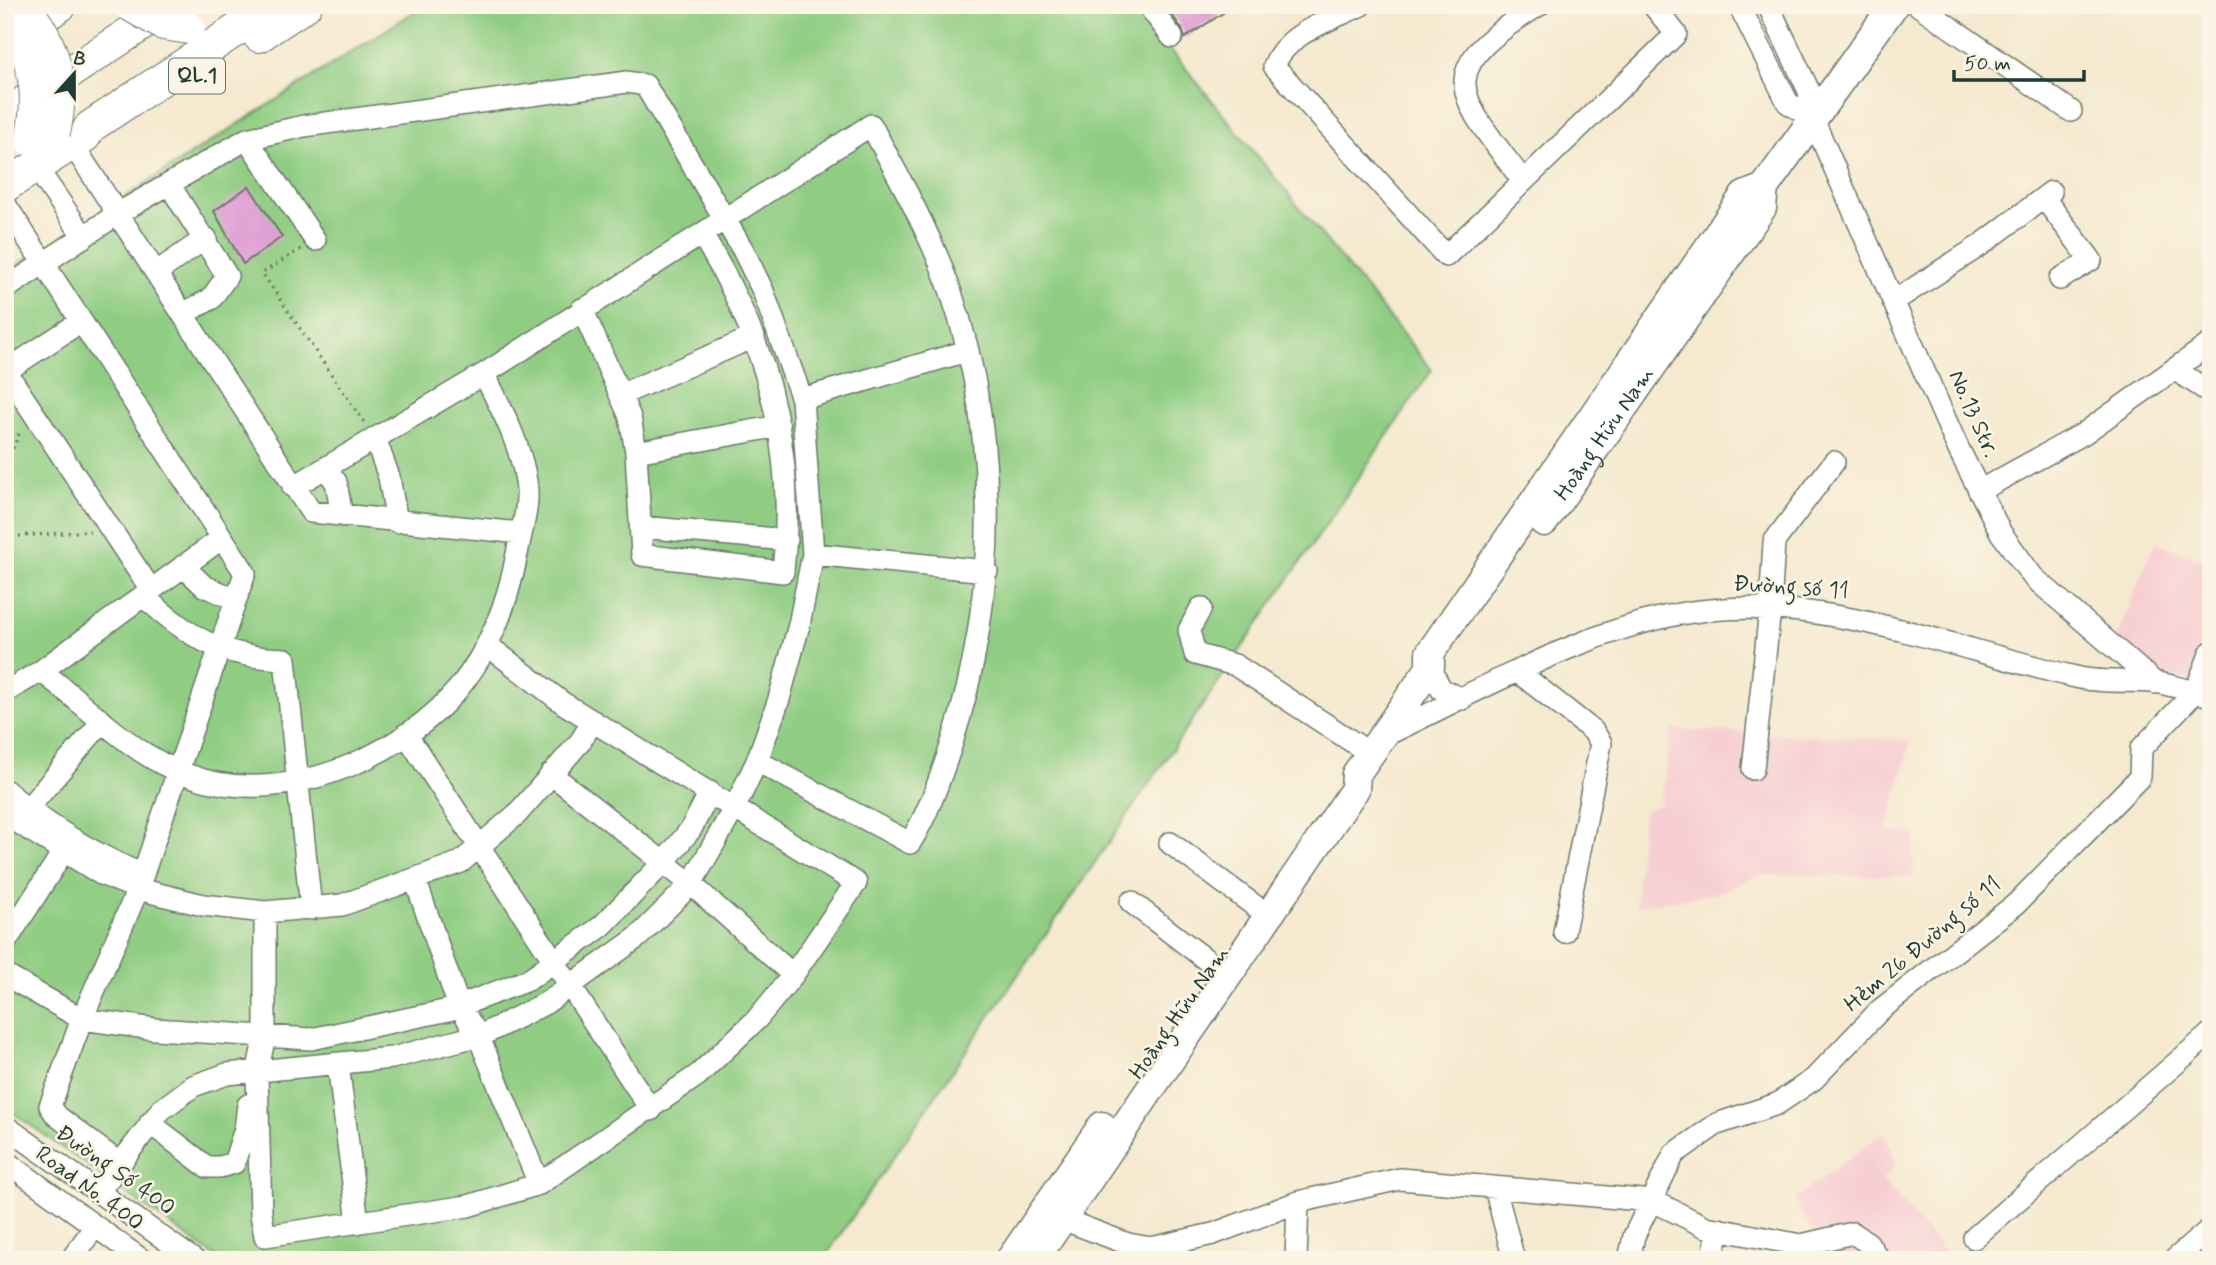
<svg xmlns="http://www.w3.org/2000/svg" width="2216" height="1265" font-family="Mynerve,sans-serif">
  <style>
    .built { fill: #f7cfd3 }
    .green { fill: #90cd83; stroke: #58855c; stroke-width: 2 }
    .building { fill: #df9fd4 }
    .lines { fill: none; stroke-linecap: round; stroke-linejoin: round }
    .minor-casing { stroke: #6a796a; stroke-width: 24 }
    .major-casing { stroke: #6a796a; stroke-width: 31 }
    .highway-casing { stroke: #6a796a; stroke-width: 34 }
    .path { stroke: #6a796a; stroke-width: 3.5; stroke-dasharray: 2 5; stroke-linecap: butt }
    .minor { stroke: #fff; stroke-width: 21 }
    .major { stroke: #fff; stroke-width: 28 }
    .highway { stroke: #fff; stroke-width: 32 }
    .highway-bridge-casing { stroke: #6a796a; stroke-width: 34; stroke-linecap: butt }
    .highway-bridge { stroke: #fff; stroke-width: 32 }
    .labels { text-anchor: middle; dominant-baseline: central; stroke-width: 5; stroke-linejoin: round; paint-order: stroke }
    .shield { fill: #fcf5e5; stroke: #617469; stroke-width: 2 }
    .shield-label { font-size: 21px; font-weight: bold; fill: #1f3d34 }
    .street-label { font-size: 23px; fill: #1f3d34; stroke: #fcf5e5 }
  </style>
  <rect width="100%" height="100%" fill="#fcf5e5"/>
  <filter id="ink" filterUnits="userSpaceOnUse"><feTurbulence type="fractalNoise" baseFrequency=".0143" numOctaves="2"/><feDisplacementMap in="SourceGraphic" scale="14" xChannelSelector="R" yChannelSelector="G"/><feConvolveMatrix kernelMatrix="1 2 1 2 8 2 1 2 1" color-interpolation-filters="sRGB"/></filter>
  <filter id="wash" filterUnits="userSpaceOnUse"><feTurbulence type="fractalNoise" baseFrequency=".00686" numOctaves="4" result="noise"/><feDisplacementMap in="SourceGraphic" scale="28" xChannelSelector="R" yChannelSelector="G"/><feGaussianBlur stdDeviation="1.57" result="paint"/><feColorMatrix in="noise" values="0 0 0 0 0 0 0 0 0 0 0 0 0 0 0 0 0 1.4 0 .05"/><feComposite in="paint" operator="in"/></filter>
  <g filter="url(#wash)">
    <rect width="100%" height="100%" fill="#f5e9cf"/>
    <path class="built" d="M2155 542 2211 563V684L2161 675 2116 639Z
      M1672 729 1911 740 1887 830 1915 834 1913 876 1758 875 1718 893 1635 906 1643 811 1660 805Z
      M1885 1131 1896 1166 1882 1179 1951 1260H1829L1794 1200Z"/>
    <path class="green" d="M425 5H1134L1432 370 823 1260H220L5 1107V273Z"/>
    <g id="blocks">
      <path class="building" d="M1165 5H1235L1185 38 1182 29Z
        M249 186 282 237 243 264 214 211Z"/>
    </g>
  </g>
  <g filter="url(#ink)">
    <use href="#blocks" fill-opacity="0" stroke="#6a796a" stroke-width="2"/>
    <g class="lines">
      <defs>
        <path id="minor" d="M1148 5 1172 37
          M1361 5C1331 20 1286 33 1274 66L1446 256 1676 34 1653 5
          M1739 5 1788 103 1812 117
          M1768 5 1809 91 1812 117 1958 448 2001 533 2033 577 2155 683
          M1918 5 2071 111
          M247 139 315 240
          M73 145 311 512 521 533
          M36 167 84 237
          M1523 181C1457 93 1429 73 1539 5
          M169 184 227 276 211 299 184 313
          M2044 198 2091 260 2060 279
          M5 204 245 573 138 889 82 1019 50 1106 57 1116 119 1163
          M157 272 206 238
          M5 289 119 213 247 139 304 126 627 82 645 85 743 250 763 291 802 399 813 554 799 625 779 699 757 761 735 807 691 884 638 937 546 1003 484 1034 392 1058 227 1074 193 1086 161 1110 100 1190
          M1894 301 1981 245 2051 192
          M582 309 630 417 636 452 642 555 783 572C797 450 766 338 702 235
          M2174 369 2211 393
          M5 370 151 590
          M6 371 80 322
          M620 395 754 337
          M802 399 967 351
          M375 438 389 477 397 522
          M636 452 779 426
          M325 468 336 482 342 516
          M293 487 484 374 871 125C895 170 920 215 940 263 1001 415 1001 592 951 746 940 779 928 814 910 843L757 761
          M1979 491 2083 434 2211 343
          M641 527 787 540
          M813 554 987 571
          M183 566 204 586 235 599
          M143 596C191 638 219 657 285 659L311 909
          M1201 608 1189 630 1195 654 1235 665 1371 754
          M1430 668 1441 689 1462 699
          M41 671C99 714 140 768 217 783 301 799 404 753 458 689 491 649 509 599 518 549 522 527 530 505 526 481 520 443 501 408 484 374
          M1517 671 1593 731 1601 743 1564 932
          M5 692 41 671 222 538
          M406 734 651 1110
          M1384 736C1477 692 1591 626 1692 612 1827 593 1951 649 2080 678 2104 683 2130 680 2154 682 2173 685 2192 692 2211 696
          M1753 769 1770 609 1774 542 1834 462
          M551 774 691 884 793 975
          M5 790C48 827 91 853 143 875
          M5 811 17 822 101 874 138 889 203 905 265 912 342 905 461 862 517 814 580 742 593 721
          M18 820 101 723
          M1170 843 1255 906
          M415 879 458 1004 478 1035 539 1184
          M1131 902 1213 965
          M265 912V1036L257 1073 261 1214 265 1236 468 1206 539 1184 698 1075 757 1019 793 975 856 883 563 703 487 645
          M5 943 63 852
          M5 975 82 1019 155 1029 311 1039 449 1010 528 980 602 926 664 862 691 829 710 792
          M338 1064 358 1223
          M150 1123 207 1167H220L234 1163 245 1129 248 1105
          M5 1126 194 1260
          M5 1161 142 1260
          M1495 1188 1514 1260
          M1062 1219 1128 1244 1151 1248 1213 1234 1298 1202 1400 1179 1653 1201 1706 1227 1801 1245 1853 1233 1868 1243 1879 1260
          M1974 1238 2211 1033
          M71 1260 95 1226
          M1296 1260 1298 1202
          M1629 1260 1634 1236 1674 1154 1717 1124 1777 1104 1814 1079 1880 1010 2016 904 2140 777 2141 749 2195 692 2211 652
          M1712 1260 1719 1229
          M2174 1260 2211 1228"/>
        <g id="major">
          <path id="s1" d="M1544 522 1762 208 1764 188 1894 5"/>
          <path d="M1010 1260 1102 1126"/>
          <path d="M1034 1260 1355 789 1356 774 1430 668V653L1744 196 1764 188"/>
        </g>
        <path id="highway" d="M259 36 306 5
          M13 37 61 5
          M5 115 172 5
          M5 186 85 136 90 127 274 5"/>
      </defs>
      <use href="#minor" class="minor-casing"/>
      <use href="#major" class="major-casing"/>
      <use href="#highway" class="highway-casing"/>
      <path class="path" d="M301 249 262 273 366 425
        M5 468 21 429
        M5 537 90 531
        M5 538V557"/>
      <use href="#minor" class="minor"/>
      <use href="#major" class="major"/>
      <use href="#highway" class="highway"/>
      <defs>
        <path id="highway-bridge" d="M22 5C55 41 65 86 54 133
          M130 5 163 24 189 28
          M5 21C37 55 41 96 31 140"/>
      </defs>
      <use href="#highway-bridge" class="highway-bridge-casing"/>
      <use href="#highway-bridge" class="highway-bridge"/>
    </g>
  </g>
  <g class="labels">
    <rect class="shield" x="169" y="58.5" width="56" height="35" rx="5"/>
    <g class="shield-label">
      <text x="197" y="76">QL.1</text>
    </g>
    <g class="street-label">
      <text transform="translate(1973 414) rotate(66)">No.13 Str.</text>
      <text stroke="none"><textPath href="#s1" startOffset="107">Hoàng Hữu Nam</textPath></text>
      <text transform="translate(1791 588) rotate(4)">Đường số 11</text>
      <text transform="translate(1923 945) rotate(-40)">Hẻm 26 Đường số 11</text>
      <text transform="translate(1180 1013) rotate(-55)">Hoàng Hữu Nam</text>
      <text transform="translate(115 1171) rotate(35)">Đường Số 400</text>
      <text transform="translate(89 1189) rotate(36)">Road No. 400</text>
    </g>
  </g>
  <rect width="2216" height="1265" fill="none" stroke="#fcf5e5" stroke-width="28"/>
  <g transform="translate(74 74) rotate(21)" stroke="#fcf5e5" stroke-width="5" paint-order="stroke">
  <path d="M0-5L12 26L0 18L-12 26Z" fill="#1f3d34"/>
  <text y="-10" font-size="19" font-weight="bold" text-anchor="middle" fill="#1f3d34">B</text>
  </g>
  <path d="M1954 70v10h130v-10" fill="none" stroke="#1f3d34" stroke-width="3.5"/>
  <text x="1964" y="70" font-size="21" fill="#1f3d34" stroke="#fcf5e5" stroke-width="5" paint-order="stroke">50 m</text>
</svg>
